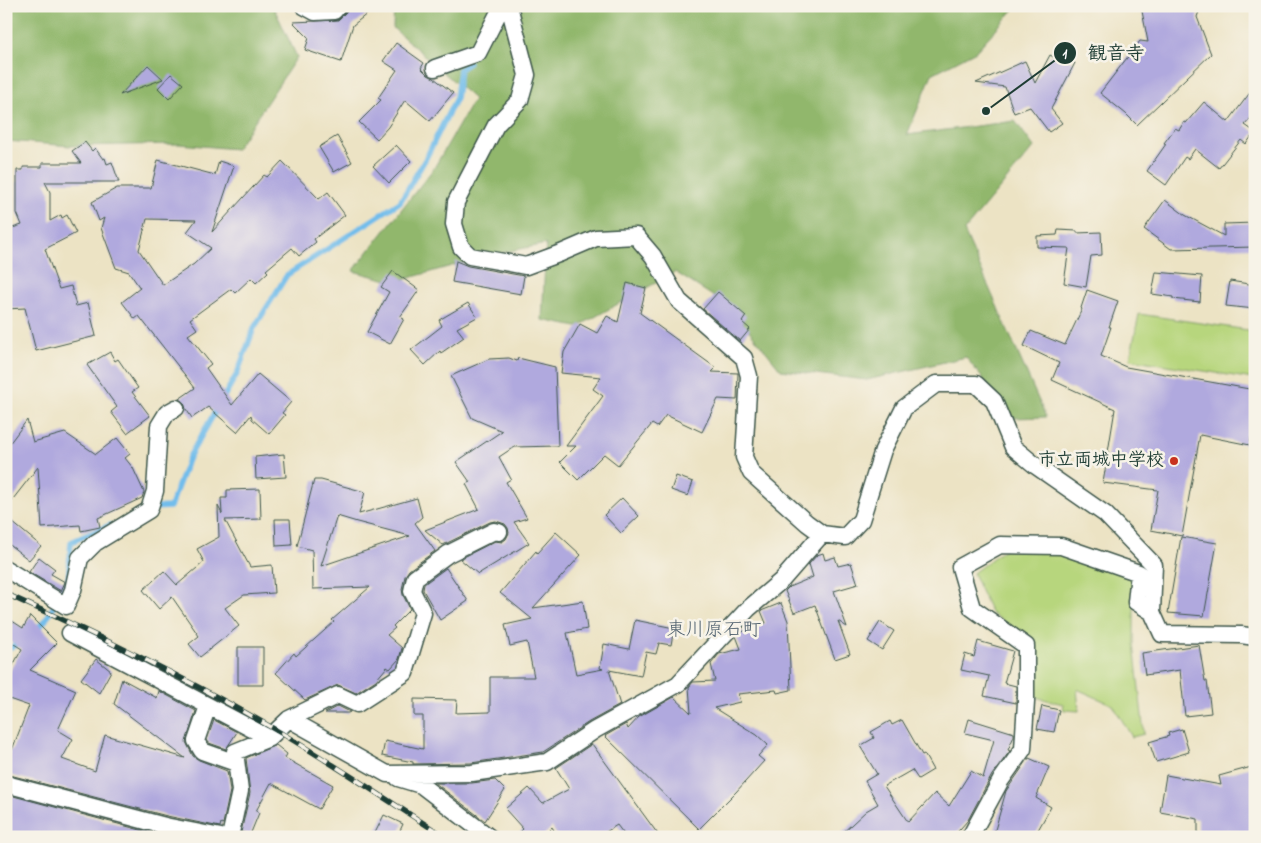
<svg xmlns="http://www.w3.org/2000/svg" width="1261" height="843" font-family="'Indie Flower','Klee One',sans-serif">
  <style>
    .green { fill: #b7d67d; stroke: #6b8a58 }
    .forest { fill: #91b76c; stroke: #587a50 }
    .lines { fill: none; stroke-linecap: round; stroke-linejoin: round }
    .stream { stroke: #72bdeb; stroke-width: 5.5 }
    .building { fill: #b0a9de; fill-rule: evenodd }
    .minor-casing { stroke: #3e564a; stroke-width: 19 }
    .minor { stroke: #fff; stroke-width: 16 }
    .rail-casing { stroke: #1f3d34; stroke-width: 5.5 }
    .rail { stroke: #f7f3e8; stroke-width: 4; stroke-dasharray: 11; stroke-linecap: butt }
    .poi-dot { fill: #c8321e; stroke: #f7f3e8; stroke-width: 2 }
    .labels { text-anchor: middle; dominant-baseline: central; stroke-width: 5; stroke-linejoin: round; paint-order: stroke }
    .poi-label { font-size: 18px; font-weight: bold; fill: #1f3d34; stroke: #f7f3e8; text-anchor: end }
    .neighbourhood-label { font-size: 19px; fill: #526370; stroke: #f7f3e8 }
    .leader { fill: none; stroke: #1f3d34; stroke-width: 2 }
    .callout-dot { fill: #1f3d34; stroke: #f7f3e8; stroke-width: 2 }
    .mark-label { font-size: 15px; text-anchor: middle; font-weight: bold; fill: #fff }
    .callout-label { font-size: 19px; text-anchor: middle; font-weight: bold; fill: #1f3d34; stroke: #f7f3e8; stroke-width: 5; stroke-linejoin: round; paint-order: stroke }
  </style>
  <rect width="100%" height="100%" fill="#f7f3e8"/>
  <filter id="ink" filterUnits="userSpaceOnUse"><feTurbulence type="fractalNoise" baseFrequency=".02" numOctaves="2"/><feDisplacementMap in="SourceGraphic" scale="10" xChannelSelector="R" yChannelSelector="G"/><feConvolveMatrix kernelMatrix="1 2 1 2 8 2 1 2 1" color-interpolation-filters="sRGB"/></filter>
  <filter id="wash" filterUnits="userSpaceOnUse"><feTurbulence type="fractalNoise" baseFrequency=".0096" numOctaves="4" result="noise"/><feDisplacementMap in="SourceGraphic" scale="20" xChannelSelector="R" yChannelSelector="G"/><feGaussianBlur stdDeviation="1.12" result="paint"/><feColorMatrix in="noise" values="0 0 0 0 0 0 0 0 0 0 0 0 0 0 0 0 0 1.4 0 .05"/><feComposite in="paint" operator="in"/></filter>
  <g filter="url(#wash)">
    <rect width="100%" height="100%" fill="#ece3c4"/>
    <path class="green" d="M1139 314 1255 331V367L1253 379 1130 359Z
      M1010 545 1061 550 1134 574V644L1144 734 1132 737 1113 705 1077 689 1079 711 1064 710 1063 704 1035 697 1033 642 991 613 973 573Z"/>
    <path class="forest" d="M6 6H273L297 57 236 149 179 144 71 146 6 141Z
      M394 6H1017L976 51 932 74 907 135 1015 121 1034 147 964 231 1046 417 1013 418 966 357 867 380 781 370 730 307 675 272 577 327 542 320 546 244 494 254 395 282 353 271 434 168 474 99 393 28Z"/>
    <g class="lines">
      <path class="stream" d="M152 508 170 507 189 457 237 374 254 328 287 275 400 202 426 158 456 98 460 69 469 63
        M35 630 45 621 68 582 71 542 110 525
        M6 650 21 642"/>
    </g>
    <g id="blocks">
      <path class="building" d="M348 6H377L353 25 341 62 305 50 309 38 293 22 338 20 346 12Z
        M1141 6H1201L1197 17 1211 54 1137 125 1126 114 1100 93 1140 41 1148 42Z
        M396 43 424 63 421 68 428 75 434 78 453 93 430 121 405 100 388 127 377 139 359 122 381 100 378 98 397 70 383 61Z
        M1050 55 1059 60 1061 56 1075 63 1051 109 1062 123 1049 132 1030 107 1014 113 1005 87 976 83 1025 61 1035 83Z
        M148 65 163 79 120 95Z
        M171 74 183 84 169 99 158 88Z
        M1255 86V113L1245 125 1255 132 1246 144 1241 140 1219 168 1195 149 1188 159 1185 157 1166 185 1147 171 1166 144 1164 143 1175 128 1179 130 1184 122 1186 123 1204 102 1228 122Z
        M337 136 352 162 334 172 319 147Z
        M85 142 92 151 95 148 103 159 105 158 107 164 112 162 119 182H45L50 192V221L61 215 62 218 67 215 76 233 45 249 59 289 71 286 76 306 88 303 96 336 36 351 25 308 6 309V230L22 225 17 213V170H23V167H42V163H81L72 151Z
        M396 145 411 161 389 183 373 166Z
        M158 160 215 175 219 161 234 166 212 232 264 175 267 177 282 161 319 199 328 192 345 215 314 239 316 242 299 256 292 248 266 270 268 272 256 283 251 278 235 293 231 289 190 319 197 329 188 335 211 364 206 368 232 405 258 374 291 402 282 413 285 415 269 434 252 419 251 415 237 432 208 407 192 418 186 409 184 403 179 399 195 388 139 316 135 319 122 302 140 288 129 272 116 268 101 228 104 218 99 221 92 202 117 188H151ZM147 219 196 220 187 232 211 248 194 264 163 285 139 250Z
        M1165 200 1185 215 1224 236V224L1255 223V247L1171 249 1144 229Z
        M1058 230 1077 231V233L1101 232 1102 255 1091 256 1086 287 1064 283 1069 248 1037 247V236L1057 235Z
        M456 261 468 266 524 276 521 294 452 282Z
        M393 271 419 290 400 317 404 319 390 344 367 332 389 292 381 287Z
        M1156 272 1202 276 1200 302 1173 299V297L1152 294Z
        M1230 281 1255 285V309L1226 306Z
        M627 283 646 288 640 313 716 368 712 372 738 373 737 400 718 399 702 432 666 415 657 427 652 424 618 465 604 454 578 480 560 462 576 446H566L603 396 593 389 601 377 561 373 564 352 580 324 597 333 607 316 618 322Z
        M1087 290 1118 301 1109 327H1111L1101 356 1126 367 1255 390V417L1250 445 1200 435 1182 536 1151 530 1158 490 1103 483 1115 409 1052 380 1059 363 1024 346 1031 331 1065 345 1082 309 1081 308Z
        M718 292 746 316 742 322 750 329 740 341 703 309Z
        M468 303 477 317 457 328 464 337 441 353 440 351 425 365 411 350 442 326 439 320Z
        M110 352 115 361 118 359 138 388 132 392 150 416 127 433 111 412 117 407 87 365Z
        M509 358 517 361 518 358 555 367 558 446 514 447 499 457 511 479 506 482 527 518 514 522 529 543 478 574 460 559 495 541 502 542 506 539 509 533 508 528 505 524 496 521 490 522 443 545 425 530 479 509 466 484 470 482 456 462 502 431 472 418 451 376 489 359Z
        M27 420 33 442 65 433 96 454 117 438 130 454 125 458 133 468 144 492 142 498 98 518 100 527 81 531 80 525 42 528 38 467 6 508V448Z
        M284 454 286 477 256 479 255 457Z
        M676 476 693 482 688 496 671 490Z
        M314 480H321L365 492 359 514 417 498 422 517 415 523 435 551 409 570 405 576 402 589 403 595 410 609 393 626 395 628 387 635 402 648 399 659 390 669 387 667 376 680 356 693 338 685 305 700 276 673 294 653 296 656 334 622 332 620 370 587 313 589 312 550 297 546ZM337 516 357 522 410 536 321 566Z
        M260 489 261 519 225 520 250 567 272 565 274 593 244 595 225 608 239 626 200 657 189 644 199 636 172 597 159 609 143 590 164 571 177 585 204 562 197 549 219 537 218 506 222 514 221 498H227V490Z
        M622 498 639 516 621 533 604 515Z
        M6 517 41 546 29 560 6 542Z
        M275 519H290L292 545 276 546Z
        M556 532 581 555 533 608 583 601 587 629 567 633 576 674 603 669 600 668 604 644 629 649 635 620 674 628 671 645 659 643 656 654 646 652 641 676 609 670 620 705 589 722 543 752 471 763 413 764V762L382 756 385 741 423 749V716H414V699L457 700 456 713 490 712V677H534L527 642 510 646 505 625 532 619 500 593 536 551 537 553Z
        M1181 537 1217 543 1204 616 1168 613Z
        M823 553 825 560 835 557 838 566 851 563 858 584 834 591 847 627 838 621 850 654 835 659 815 605 794 613 785 591 789 587 813 577 809 564 817 555Z
        M39 557 55 569 51 574 65 582 61 591 29 572Z
        M446 568 468 601 440 620 423 590 424 584Z
        M781 603 788 621 791 690 777 693 776 690 738 694 740 702 714 708 757 735 768 745 758 756 764 761 736 792 699 829 605 736 626 724 628 729 639 717 674 697 691 713 689 687 693 682 715 681 711 664 719 654 741 649 736 636 739 633 766 623 761 611Z
        M30 616 57 643 30 670 76 690 58 730 73 739 62 759 95 771 105 735 185 758 114 704 122 679 157 698 159 691 196 711 186 742 193 756 199 760 227 771 230 791 223 824 221 823 220 827 167 816 6 774V760L10 750H12L29 706 6 698V678L22 649 6 639V617L23 628Z
        M880 622 894 631 882 650 868 641Z
        M978 641 1013 651 1004 683 1016 686V703L984 696 989 676 961 670 965 654 974 657Z
        M1199 645 1205 681H1207L1211 713 1185 716 1180 670 1145 675 1142 653Z
        M238 647H263V685H238Z
        M96 659 111 671 99 693 81 679Z
        M338 706 350 712 348 713H325Z
        M1042 706 1059 710 1054 732 1037 729Z
        M969 719 1014 733V736L1008 750 1010 751 992 775 968 820 953 837H838L866 811 878 804 865 781 877 774 860 746 874 738 871 732 890 721 892 725 902 720 922 755 924 754 933 770 918 779 912 770 884 786 908 822 935 793 949 806 971 771 983 778 994 740 965 733Z
        M214 720 237 732 226 749 209 743 207 740Z
        M1182 729 1189 752 1156 762 1149 742 1169 736 1168 733Z
        M592 744 660 837H626L617 825 598 837H558L552 827 542 837H515L523 829 505 809 529 788 543 803 569 789 556 768Z
        M276 745 287 754 285 758 333 785 319 809 271 783 256 811 259 813 250 835 241 832 250 793 246 758Z
        M1029 758 1049 767 1036 798 1051 807 1034 837H993L1006 791Z
        M1255 766V837H1198V819L1160 812 1166 775 1221 785 1219 776Z
        M495 780 505 790 485 821 435 783H472Z
        M6 794 148 832 147 837H6Z
        M384 815 403 824 397 837H373Z"/>
    </g>
  </g>
  <g filter="url(#ink)">
    <use href="#blocks" fill-opacity="0" stroke="#3e564a" stroke-width="1"/>
    <g class="lines">
      <defs>
        <path id="minor" d="M304 6 315 12 334 11 338 6
          M509 6 527 75 520 100 496 125 456 202 454 224 461 247 470 256 526 266 561 253 596 238 636 236 653 256 679 301 744 358 749 376 744 457 751 473 807 523 822 534 845 537 861 520 883 450 904 408 936 384H976L994 401 1013 447 1036 466 1105 514 1154 565 1152 612 1162 634 1241 635 1255 637
          M435 68 478 53 502 6
          M6 569 66 606 73 590 80 558 95 543 149 510 155 491 159 426 167 413 176 408
          M70 633 269 738
          M208 706 196 741 202 751 236 763
          M289 719 387 774 472 773 547 762 595 730 678 684 748 609 782 580 822 534
          M398 778 421 785 489 837
          M6 784 165 826 221 837
          M230 837 240 791 235 752 269 738 289 719 338 695 357 704 405 673 423 613 412 591 415 578 448 554 494 531 499 532
          M970 837 1001 780 1023 749 1026 702V646L972 608 960 567 1000 545 1061 546 1139 573 1136 602 1152 612"/>
      </defs>
      <use href="#minor" class="minor-casing"/>
      <use href="#minor" class="minor"/>
      <defs>
        <path id="rail" d="M6 594C100 636 192 681 281 733 337 766 390 802 445 837"/>
      </defs>
      <use href="#rail" class="rail-casing"/>
      <use href="#rail" class="rail"/>
    </g>
  </g>
  <circle class="poi-dot" cx="1174" cy="461" r="5"/>
  <g class="labels">
    <g class="poi-label">
      <text x="1164" y="461">市立両城中学校</text>
    </g>
    <g class="neighbourhood-label">
      <text x="714" y="630">東川原石町</text>
    </g>
  </g>
  <path class="leader" d="M986 111L1065 53"/>
  <g class="callout-dot">
    <circle cx="986" cy="111" r="5"/>
    <circle cx="1065" cy="53" r="12"/>
  </g>
  <g class="mark-label">
    <text x="1065" y="58">1</text>
  </g>
  <g class="callout-label">
    <text x="1116" y="59">観音寺</text>
  </g>
  <rect width="1261" height="843" fill="none" stroke="#f7f3e8" stroke-width="25"/>
</svg>
